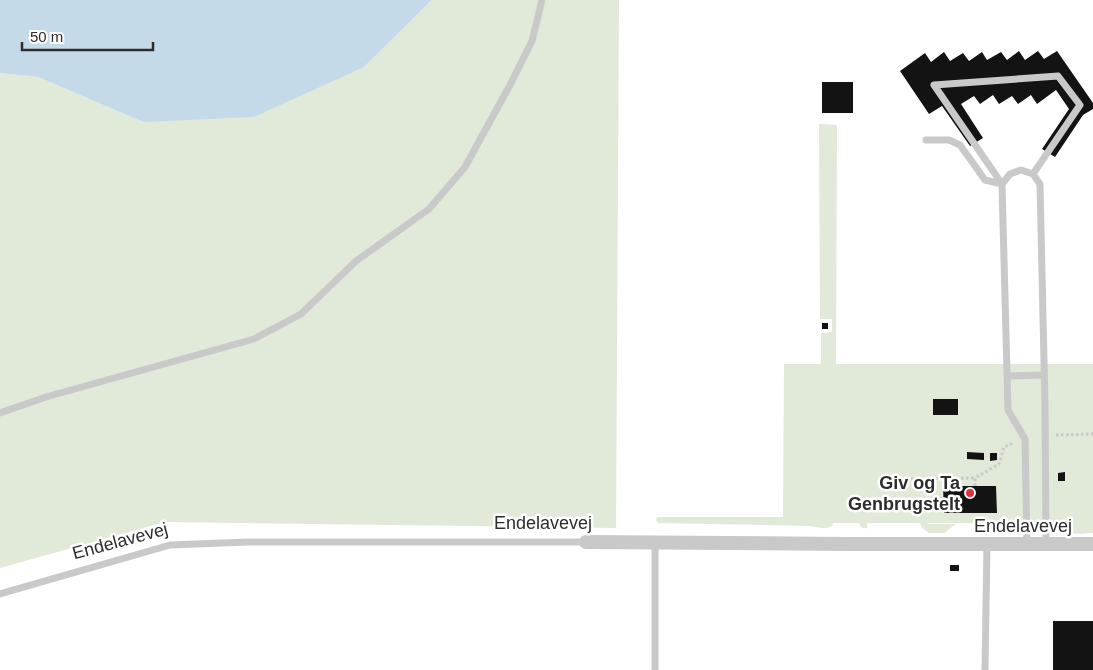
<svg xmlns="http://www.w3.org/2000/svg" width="1093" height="670" font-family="Helvetica,sans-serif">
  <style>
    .green { fill: #e1e9d9 }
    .water { fill: #c5dae9 }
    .building { fill: #131313 }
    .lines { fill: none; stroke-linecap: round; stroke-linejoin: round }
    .path { stroke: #c9c9c9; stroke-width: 3; stroke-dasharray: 2.5 2.5; stroke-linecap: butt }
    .service { stroke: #c9c9c9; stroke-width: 7 }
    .minor { stroke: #c9c9c9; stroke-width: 14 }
    .poi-dot { fill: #e0313a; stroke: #fff; stroke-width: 2 }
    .labels { text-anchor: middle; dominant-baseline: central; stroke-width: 5; stroke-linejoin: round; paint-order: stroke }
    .poi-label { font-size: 18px; font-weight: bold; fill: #2c2c2c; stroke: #fff; text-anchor: end }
    .street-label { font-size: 18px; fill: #2c2c2c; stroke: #fff }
  </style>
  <rect width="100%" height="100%" fill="#fff"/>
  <path class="green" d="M432 0H619L616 528 165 522 0 568V73L38 77 143 122 364 67Z
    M819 124 837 125 836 364H1093V533C1080 533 1061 538 1055 523H1017C1013 541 998 531 989 524L1000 523H928V524H956L944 533H929L922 528 920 523H867V528C862 529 860 527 859 523H833L832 526C825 530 817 527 810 526L658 523 656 520 657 517H783L784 364H821V333L832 332V319H820Z"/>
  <path class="water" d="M0 0H432L364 67 254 117 143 122 38 77 0 73Z"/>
  <path class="building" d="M1019 51 1025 60 1038 51 1044 59 1057 51 1093 103V109L1083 115 1055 157 1042 149 1069 109 1056 90 1037 104 1031 95 1018 104 1012 96 999 104 993 95 980 104 974 96 961 104 983 138 970 146 942 106 929 114 900 71 925 53 931 62 944 52 950 61 963 53 969 61 982 52 987 60 1001 52 1007 60Z
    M822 82H853V113H822Z
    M822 323H828V329H822Z
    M933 399H958V415H933Z
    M967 452 984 453V460L967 459Z
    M990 453H997V460L990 461Z
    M1065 472V481H1058V473Z
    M943 486H996L997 513H944Z
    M950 565H959V571H950Z
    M1053 621H1093V670H1053Z"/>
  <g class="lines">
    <path class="path" d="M1056 435 1093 434
      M911 479 975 478
      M975 486V478L999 464 1004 447 1013 443"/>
    <path class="service" d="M926 140H949L960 145 985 180 1002 184
      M1002 184 934 85 1058 76 1080 105 1033 174
      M1008 376 1044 375
      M0 413 46 397 254 339 301 314 356 261 429 209 465 167 510 85 532 41 542 0
      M911 502 944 501
      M1027 545 1025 439 1008 410 1002 184 1010 174 1021 170 1033 174 1040 184 1045 405 1046 544
      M0 594 170 545 248 542H586
      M655 670V542
      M985 670 987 544"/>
    <path class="minor" d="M586 542 846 544H1093"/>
  </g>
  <circle class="poi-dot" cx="970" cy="493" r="5"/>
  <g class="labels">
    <g class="poi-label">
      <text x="960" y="483">Giv og Ta<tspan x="960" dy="21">Genbrugstelt</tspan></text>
    </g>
    <g class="street-label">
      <text x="543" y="523">Endelavevej</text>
      <text x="1023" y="526">Endelavevej</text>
      <text transform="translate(120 541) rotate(-15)">Endelavevej</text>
    </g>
  </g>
  <path d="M22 42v8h131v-8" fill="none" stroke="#2c2c2c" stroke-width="2.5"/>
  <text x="30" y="42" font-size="15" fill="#2c2c2c" stroke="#ffffff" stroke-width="4" paint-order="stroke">50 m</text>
</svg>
